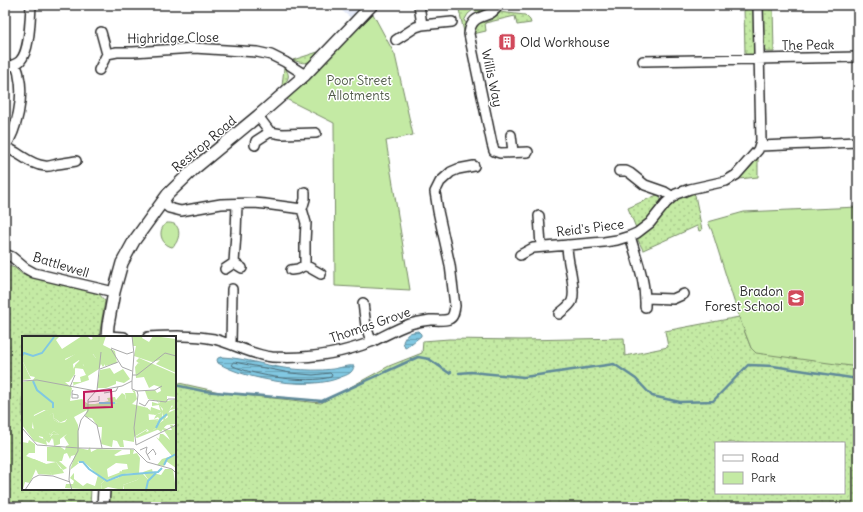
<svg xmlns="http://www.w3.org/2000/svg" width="863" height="512" font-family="Delius,sans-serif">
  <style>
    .built { fill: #e5eaf8 }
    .grass { fill: url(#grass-dots); stroke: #788a68; fill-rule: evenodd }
    .green { fill: #c4eaa4; stroke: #788a68 }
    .water { fill: url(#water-rules); stroke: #5f8999 }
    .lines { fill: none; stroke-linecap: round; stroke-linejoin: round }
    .shore { stroke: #4d6a74; stroke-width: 1 }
    .stream { stroke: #5f8999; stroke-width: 2.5 }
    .minor-casing { stroke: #2b2b2b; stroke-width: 12 }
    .tertiary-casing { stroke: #2b2b2b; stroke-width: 14 }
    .minor { stroke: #fff; stroke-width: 9 }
    .tertiary { stroke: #fff; stroke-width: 11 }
    .labels { text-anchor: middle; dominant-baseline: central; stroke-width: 3; stroke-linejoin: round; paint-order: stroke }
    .street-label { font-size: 13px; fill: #2b2b2b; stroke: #fff }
    .poi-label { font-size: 13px; fill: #2b2b2b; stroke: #fff; text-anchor: start }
    .park-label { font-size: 13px; fill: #515b49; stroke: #fff }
    .inset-river { fill: none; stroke: #81c8e2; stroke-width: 2 }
    .inset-road { fill: none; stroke: #aaa; stroke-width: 1 }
    .view { fill: #c2185b; fill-opacity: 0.15; stroke: #c2185b; stroke-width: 2 }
    .inset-edge { fill: none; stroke: #2b2b2b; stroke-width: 2 }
  </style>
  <defs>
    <pattern id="grass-dots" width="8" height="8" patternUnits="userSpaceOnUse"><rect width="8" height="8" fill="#c4eaa4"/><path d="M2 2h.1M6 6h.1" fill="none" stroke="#a9c98d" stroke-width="1.8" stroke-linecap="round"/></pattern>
    <pattern id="water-rules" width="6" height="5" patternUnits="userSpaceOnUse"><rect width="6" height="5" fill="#81c8e2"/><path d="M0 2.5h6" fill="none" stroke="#6aa3b7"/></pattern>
  </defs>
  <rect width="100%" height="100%" fill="#fff"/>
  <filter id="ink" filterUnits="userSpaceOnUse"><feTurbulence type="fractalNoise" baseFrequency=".025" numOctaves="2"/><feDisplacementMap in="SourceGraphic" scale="8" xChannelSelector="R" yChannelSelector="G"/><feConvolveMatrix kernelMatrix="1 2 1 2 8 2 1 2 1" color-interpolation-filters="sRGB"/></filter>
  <g filter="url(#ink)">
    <path class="built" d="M335 5H366L352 19Z"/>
    <path class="grass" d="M458 5H493L489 9 478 13 473 10 468 14 464 21 467 23 464 32Z
      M773 7 774 52H766L763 48 762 8Z
      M744 8H756L755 51 752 54H745Z
      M499 12 525 15 530 20 531 23 517 25 515 16 485 23 486 31 473 34V28L479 22H485L493 19Z
      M321 51C309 62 309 66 293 60Z
      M284 68C291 74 289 80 282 86Z
      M758 158V177L739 179 749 169Z
      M693 193 695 195 702 230 699 231 697 226 643 250 638 240V237C645 231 652 226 658 220 669 208 675 195 693 193Z
      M657 195C671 200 643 224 636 228L628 208Z
      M5 265 15 268 23 275H27L98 293 105 301 99 337H23V489H91L90 507H5Z
      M739 317 751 348 858 367V507H108V489H175V383H179L224 393 321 403 389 366 422 353 423 341 449 339 522 340 624 338 625 356 668 347 665 331ZM716 443H844V493H716Z"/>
    <path class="green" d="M373 14 395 55 413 135 386 141 410 290 335 286 334 123 286 99Z
      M858 207V367L756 353 751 348 739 317 712 231 708 222 744 212Z
      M167 223C169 223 172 223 174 224 182 228 179 243 172 247 160 244 157 229 167 223Z"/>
    <path class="water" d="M418 331 421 334V336L407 347 405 348 403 342C406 334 410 332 418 331Z
      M222 357C246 358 269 367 292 369 306 370 319 371 333 369 340 368 347 365 354 366 353 373 347 375 341 377 312 391 246 380 218 363L217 360 218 358Z"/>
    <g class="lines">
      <path class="shore" d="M234 362 290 373 313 375 330 373 332 375 331 377C306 384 256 376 233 366L232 364Z"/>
      <path class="stream" d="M459 373 471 372 524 377 614 364 636 379 652 396 680 402 713 401 748 365 773 366 858 379
        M175 385 203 391 322 401 418 357 429 359 449 373 451 372"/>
      <defs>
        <path id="minor" d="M419 5 422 25 452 22
          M498 5C491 21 472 10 469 34L492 144 494 151 500 153 528 152
          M101 32 107 54 117 52H133L194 48 257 52 271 55 285 62 305 75
          M396 40 416 27 422 25
          M643 61 858 57
          M5 67C10 66 16 65 20 61 30 51 30 20 31 5
          M99 70 107 54
          M258 116 270 132 282 134 316 133
          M511 135 513 152
          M255 145 256 141 270 132
          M760 146 858 142
          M5 147C17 130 24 97 19 76 19 72 17 68 15 64
          M5 147C19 152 30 165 45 166 49 167 53 165 57 164 64 163 70 162 76 161
          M619 171H626L630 173 645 185 665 192 673 197
          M162 202 169 208 181 211 221 204 254 203 265 204 302 209 306 223 305 242V265
          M302 209 305 199V192
          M539 216 541 246
          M630 236C637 260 646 282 645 307
          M5 254 12 257 25 268 34 273 114 292
          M520 255 533 248 604 242 617 240 630 236 637 233 650 223 666 203 676 194 690 189 726 181 736 175 758 150 761 141 758 5
          M234 263 236 233 237 204
          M225 269 234 263 242 268
          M291 270 298 269 305 265 321 274
          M645 298 673 299 684 294
          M363 303 366 326 371 341
          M559 314C563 310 570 306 572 301 575 293 571 272 569 263 568 257 567 251 567 245
          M107 336 124 337
          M148 337C170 336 193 335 214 339 234 344 252 355 272 357 305 359 340 354 371 342 384 336 396 329 410 324 416 322 424 321 430 320 436 320 444 321 449 319 454 317 454 311 455 306L450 265 438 211 435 192 440 182 451 172 458 169 474 166
          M231 344 232 289"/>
        <path id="tertiary" d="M107 337 108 325 114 292 122 263 134 241 168 194 195 168 258 116 305 75 372 5
          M103 507 104 489"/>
      </defs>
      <use href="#minor" class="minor-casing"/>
      <use href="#tertiary" class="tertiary-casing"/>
      <use href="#minor" class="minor"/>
      <use href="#tertiary" class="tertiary"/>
    </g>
  </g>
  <defs>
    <symbol id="building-square" viewBox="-11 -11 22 22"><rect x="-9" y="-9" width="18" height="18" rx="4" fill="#d1495b" stroke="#fff"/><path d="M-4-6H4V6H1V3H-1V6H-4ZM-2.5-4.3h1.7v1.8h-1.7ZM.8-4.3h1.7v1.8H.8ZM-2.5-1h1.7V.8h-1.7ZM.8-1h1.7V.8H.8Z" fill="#fff"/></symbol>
    <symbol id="school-square" viewBox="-11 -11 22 22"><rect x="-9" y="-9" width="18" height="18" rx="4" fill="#d1495b" stroke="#fff"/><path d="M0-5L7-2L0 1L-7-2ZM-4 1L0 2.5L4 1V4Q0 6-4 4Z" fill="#fff"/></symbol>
  </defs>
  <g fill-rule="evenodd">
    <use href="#building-square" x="497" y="32" width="20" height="20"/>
    <use href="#school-square" x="786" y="288" width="20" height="20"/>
  </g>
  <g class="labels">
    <g class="street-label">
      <text transform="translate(173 38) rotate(-1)">Highridge Close</text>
      <text transform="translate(808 45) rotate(-1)">The Peak</text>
      <text transform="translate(492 78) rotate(78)">Willis Way</text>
      <text transform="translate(204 144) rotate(-40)">Restrop Road</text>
      <text transform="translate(590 228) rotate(-7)">Reid's Piece</text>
      <text transform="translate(61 265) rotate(17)">Battlewell</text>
      <text transform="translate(370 325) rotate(-19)">Thomas Grove</text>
    </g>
    <g class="poi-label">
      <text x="520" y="42">Old Workhouse</text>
      <text x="783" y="291" text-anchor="end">Bradon<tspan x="783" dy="15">Forest School</tspan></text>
    </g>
    <g class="park-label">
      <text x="359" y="80">Poor Street<tspan x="359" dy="15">Allotments</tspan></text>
    </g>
  </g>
  <g transform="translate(22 336)">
    <rect width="154" height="154" fill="#fff"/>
    <path d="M0 0H38L34 4 40 13 60 0H65L69 4 71 2 68 0H84L81 9 93 15 95 27 83 30V28L81 31 79 28 77 33 66 40 67 44 52 49V52L51 46H59L58 41 64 39 61 33 53 32V29L58 24 62 30 68 32 62 29 58 22H74L71 18H54L43 23 48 32 51 33 53 30V38L47 46H43L50 52 48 65 60 63 66 68H73L86 65 96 67V64L104 63 103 57H112L110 54 113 55 115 63 110 68 126 72 127 84 138 83 131 86 135 89 146 81 145 79 141 81 140 76 133 79 128 77 129 71 140 75 141 73 137 69 130 70V66L137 68 138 65 126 63 123 55 133 54 135 57 139 55 138 51 132 49 127 52 122 41 114 42 113 31 116 27 118 28 114 25 117 22 124 25 154 38V61L145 60V65L154 63V69H150L146 77 154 73V88L144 89 139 96 134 92 128 96 125 93 112 101V106L101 104 102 111H98L95 105 91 104 90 111 79 108 80 91H76L70 82 63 81 65 74 52 81 56 89 57 112 66 114 68 111 69 116 75 113 100 114 92 119 94 120 108 118V113L112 114 111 118 115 117 118 122 117 137 100 138V134L106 133 105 128 94 127 85 133 86 141 99 136 101 149 99 140 83 144 79 148 80 154 43 152 44 148H51L52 145 48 142 51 138 52 137V143L61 150 65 147 73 150 76 139 61 125 55 126 57 127 48 134 53 119 49 120 48 123 45 117 42 118 40 125H37L45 132 41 134 34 126 25 125V111L37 110 43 114 44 110 47 109 42 101 45 98 38 103V108L32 110 31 102 28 101 31 98 37 99 32 95 28 99 27 97 26 80 31 77 32 84 37 87 43 86 45 83 38 86 32 82V76L22 74 12 79 10 92 16 95 17 101 24 104 25 109 12 105 0 89V46L11 44 13 41 8 40 0 24ZM110 0H121L120 2 127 6 131 0 154 3V37L134 28 138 24 130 26 112 20 114 10H111ZM88 32 92 38 101 33 108 43 102 47 94 45V48L84 52H75L78 34ZM154 89V132L144 125 142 130 135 129 140 123 150 120 134 101 137 103 138 98H141L148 104 143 94H150L149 91ZM7 104 13 108V117H7L4 120 24 128 30 139 16 138 14 133 8 147 3 146 1 153 0 106 6 107ZM130 133 131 137 139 139 143 133H151L154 154 133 153 121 136Z" fill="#c4eaa4"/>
    <path d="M69 16 74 22 62 23 69 32H63L61 28 56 30 60 28 57 24 51 28 52 38 42 25 53 18ZM0 24 8 41 9 43 0 44ZM132 63 139 65H136L140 74V81L151 70 145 67 154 69V73L148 74 143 83 145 89 142 91 143 88 139 90 143 87 141 83 134 92 139 91 145 93 146 95 150 94 148 89H151L150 94 146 95 143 94 147 100 148 103 140 92 115 102 113 101 126 93 124 96 133 93 135 89 131 87 117 86 138 84 136 81 132 83 134 79 126 78 120 73H127L132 79 139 77 136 66ZM24 74 32 75 35 80 32 82 37 86 44 82V84L37 87 32 84 31 77 27 80V97L28 99 32 95 37 99 30 98 28 101H31V104L30 102 27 107 22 103V108L21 101 16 100V95L12 97 15 100 16 105V106L15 100 14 105 11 95 6 92 4 94 6 89 12 95 10 81ZM12 123 24 128 34 126 39 133 43 131 40 133 42 137 30 139 24 130 20 133H18L24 129 18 126V132L15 134 18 137 14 134 17 128 5 124ZM99 135 106 139 121 137 115 144 101 149V154L86 151 80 154 79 148 83 144 80 142 88 144 96 142 100 139 97 136Z" fill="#c4eaa4"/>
    <path d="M100 57 103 59 104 64H96V67L87 66 85 62 93 61 94 64ZM120 137 136 154H102L101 149 115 144Z" fill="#c4eaa4"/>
    <path class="inset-river" d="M0 20 2 17 11 20 20 17 32 1M11 45 15 54 31 67V72M77 67H93M134 92 138 84 145 78M57 126H61L67 133 85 145 100 139 136 136 140 132M142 129 145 123 154 118M124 154 126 145 134 137"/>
    <path class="inset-road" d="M89 12 105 18 111 16M89 13 100 31 110 35M78 33 96 26M110 39H115L143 17 154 20M0 45 15 44 74 55 100 50 110 45 112 18 110 0M110 45V53L115 55 116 59 112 92 114 109M48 51 53 39M75 54 79 16M115 55 133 54 140 50M82 57 94 55 96 51M50 58 56 59V62H50V56L51 54M66 66 77 65V60M117 67 123 70 127 64 144 66 146 63H154M62 79 75 89 80 112M0 92 15 109 57 112M114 109 154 89M57 112 112 113 125 126 150 133 154 137M118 114 125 111 124 116 128 124M125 119 131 113 134 118 133 119M3 154 11 142 17 139 31 140 48 146M50 154 47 144 48 130 56 115V95L59 84 66 75V64L74 55"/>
    <path class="view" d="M89 54 90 71 62 72V56Z"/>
    <rect width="154" height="154" class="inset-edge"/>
  </g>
  <rect width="863" height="512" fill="none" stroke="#fff" stroke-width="20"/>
  <rect x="10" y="10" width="843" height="492" fill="none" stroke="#2b2b2b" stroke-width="1.5" filter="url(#ink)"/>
  <rect x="715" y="442" width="130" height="52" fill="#ffffff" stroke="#aaaaaa"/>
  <rect x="723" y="455" width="20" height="6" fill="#ffffff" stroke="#aaaaaa"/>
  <text x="751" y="462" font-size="12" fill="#2b2b2b">Road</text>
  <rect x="723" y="472" width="20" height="12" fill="#c4eaa4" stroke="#aaaaaa"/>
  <text x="751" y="482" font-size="12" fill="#2b2b2b">Park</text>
</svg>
